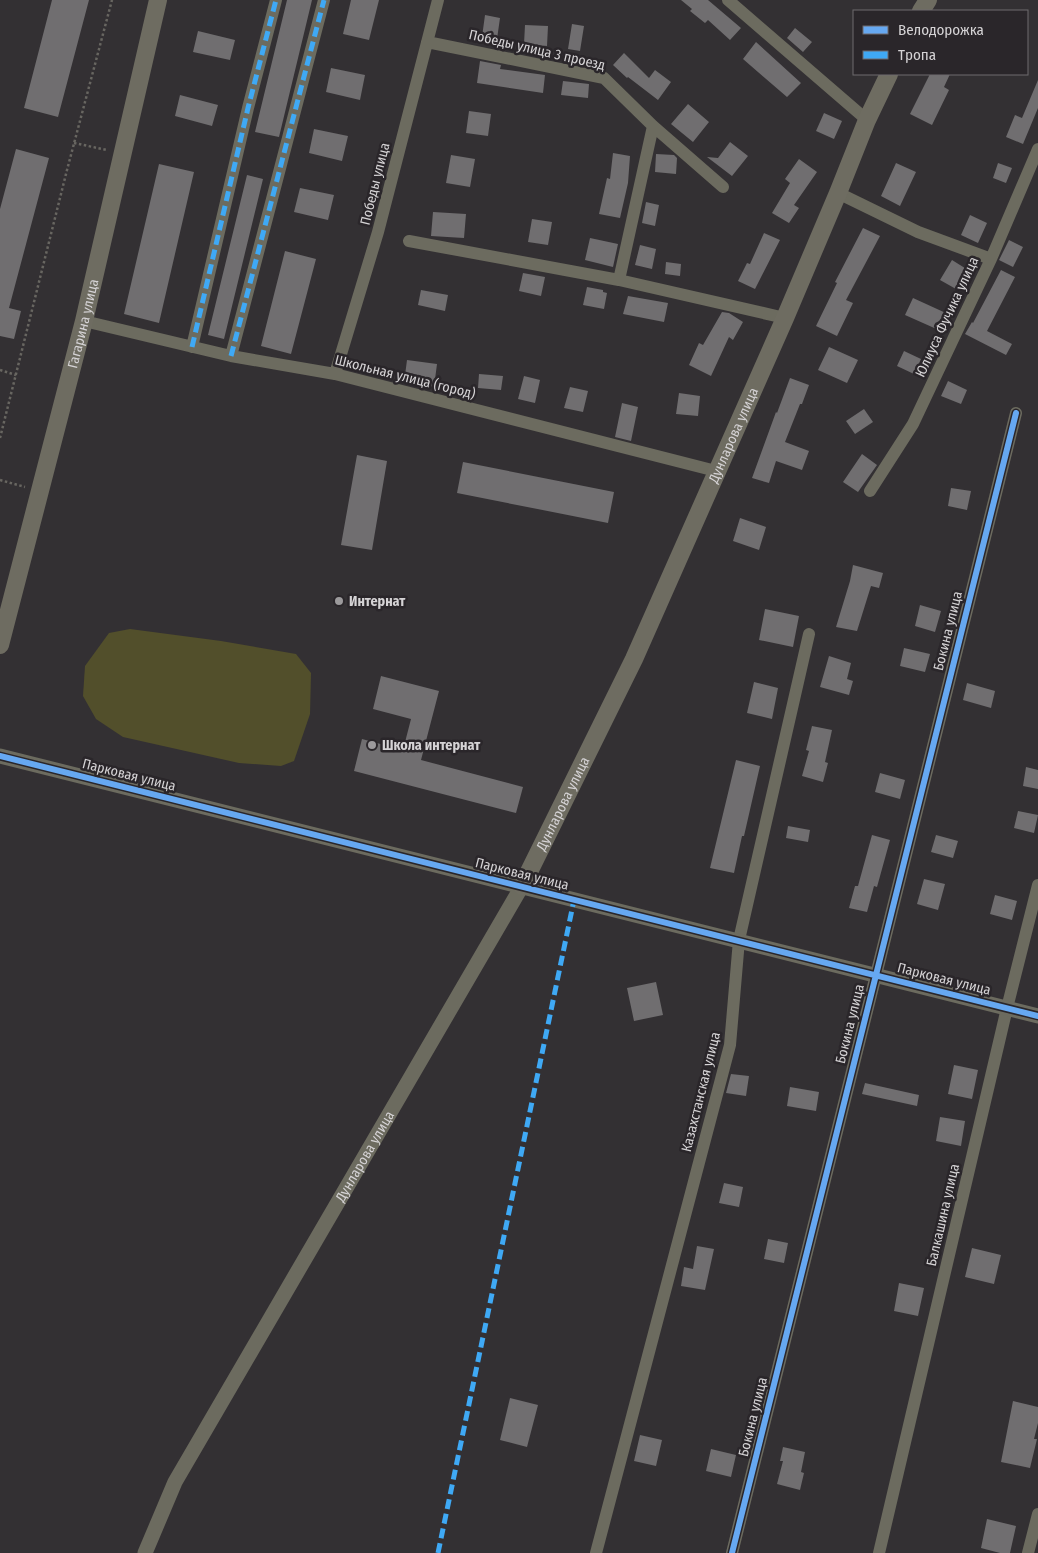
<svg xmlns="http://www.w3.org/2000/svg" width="1038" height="1553" font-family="'Fira Sans Condensed',sans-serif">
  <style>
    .green { fill: #524f2b }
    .building { fill: #706e70 }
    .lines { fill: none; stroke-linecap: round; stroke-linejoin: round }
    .path { stroke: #686661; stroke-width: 2.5; stroke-dasharray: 2.5 2.5; stroke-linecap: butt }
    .minor { stroke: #6c6b5f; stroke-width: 12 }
    .tertiary { stroke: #6c6b5f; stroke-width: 15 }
    .secondary { stroke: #6e6c61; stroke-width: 18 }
    .quiet { stroke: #3fa9f5; stroke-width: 5; stroke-dasharray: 10 5; stroke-linecap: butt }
    .cycleway-casing { stroke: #2a262a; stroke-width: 9 }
    .cycleway { stroke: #66a8f1; stroke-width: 6 }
    .poi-dot { fill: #9c9a9c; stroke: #2a262a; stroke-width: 2 }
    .labels { text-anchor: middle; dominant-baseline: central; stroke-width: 5; stroke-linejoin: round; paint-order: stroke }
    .street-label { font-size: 14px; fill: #d5d3d5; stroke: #2a262a }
    .poi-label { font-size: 14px; font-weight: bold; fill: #d5d3d5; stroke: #2a262a; text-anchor: start }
  </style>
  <rect width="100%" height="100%" fill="#333033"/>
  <path class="green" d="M130 629 221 641 296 654 311 673 310 714 294 761 281 766 239 763 123 737 96 719 83 696 85 666 109 633Z"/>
  <path class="building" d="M52 0H89L58 117 24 108Z
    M287 0H312L279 137 255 132Z
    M351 0H379L369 40 343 34Z
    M681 0H708L741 28 730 40 708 20 705 23 690 11 692 9Z
    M485 15 500 18 497 39 482 37Z
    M572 24 584 26 580 51 568 49Z
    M525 25 548 26 547 46 524 44Z
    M795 28 812 42 803 52 787 38Z
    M198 31 235 40 230 60 193 52Z
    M756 42 801 83 787 97 743 59Z
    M624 53 649 78 655 70 671 82 658 100 628 77 627 78 613 65Z
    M480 61 501 65 500 69 545 75 543 93 477 83Z
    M331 68 365 75 360 100 326 92Z
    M930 74H950L944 87 949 90 932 125 910 114Z
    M1038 80V108L1023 144 1006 137 1015 115 1022 118Z
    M563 81 589 84 588 98 561 95Z
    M180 95 218 105 212 126 175 116Z
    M688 104 709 122 693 142 671 124Z
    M469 111 491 114 488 136 466 133Z
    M824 113 842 121 834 139 816 131Z
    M314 129 348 136 342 161 309 153Z
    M730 142 748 156 732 176 707 157 718 158Z
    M16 149 49 158 9 308 21 311 14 339 0 336V209Z
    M613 153 630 156 628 183 620 218 599 214 607 178 610 179Z
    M656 154 674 155 677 158 676 174 655 172Z
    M451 155 475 159 470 187 446 183Z
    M799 159 817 172 794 205 799 208 789 223 772 213 790 183 785 179Z
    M896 163 916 172 900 206 881 196Z
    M998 163 1012 168 1006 183 993 178Z
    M159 164 194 172 159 323 124 314Z
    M247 175 263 179 224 339 208 335Z
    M300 188 334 195 328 220 294 212Z
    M646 202 659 205 655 226 642 223Z
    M433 212 466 214 464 238 431 236Z
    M970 215 987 223 978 243 961 235Z
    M532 219 552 222 548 245 528 242Z
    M863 228 880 236 846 300 853 303 837 336 816 326 837 283 835 282Z
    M764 233 780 240 755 289 738 281 747 263 750 264Z
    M590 238 618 244 613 267 585 260Z
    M1009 240 1023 247 1013 267 999 260Z
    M640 245 656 249 652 269 635 265Z
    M285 251 316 259 291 354 261 346Z
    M952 260 968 270 956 289 940 280Z
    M666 262 681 264 680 276 665 274Z
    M1001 270 1015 277 987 331 1012 344 1006 355 965 334 972 322 973 323Z
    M523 273 545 277 541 296 519 291Z
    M587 287 603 290V292L607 293 604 309 583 305Z
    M421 290 448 295 445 311 418 305Z
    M628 296 668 303 664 322 623 314Z
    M913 298 948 314 941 331 905 315Z
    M722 312 729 313 743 322 733 340 729 337 711 376 689 365 699 343 703 345Z
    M829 347 858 360 847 383 818 370Z
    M904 351 921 359 914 374 897 366Z
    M407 360 437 364 434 387 404 383Z
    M479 374 503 376 501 390 478 388Z
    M524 376 540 380 535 403 518 399Z
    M790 378 809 385 802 404H800L785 442 809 451 802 470 776 461 769 483 752 478 776 412 777 413Z
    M948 381 967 390 961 404 941 396Z
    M570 387 588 391 583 412 564 408Z
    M679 393 700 396 698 416 676 414Z
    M622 403 638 407 631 441 615 437Z
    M864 409 873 422 855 434 846 421Z
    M862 454 877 465 858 492 843 482Z
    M357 455 387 461 372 550 341 545Z
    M463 462 614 492 608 523 457 493Z
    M951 488 971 491 967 510 948 506Z
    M740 518 766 527 759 550 733 541Z
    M853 565 883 573 879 588 871 586 857 631 836 627 850 581Z
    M920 605 941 611 935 632 915 626Z
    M765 609 799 616 793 647 759 640Z
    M904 648 930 654 925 672 900 666Z
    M829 656 851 663 847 679 853 681 849 695 820 687Z
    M381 676 439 691 421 760 523 787 516 813 354 771 362 739 403 750 411 719 373 709Z
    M754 682 778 688 772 719 747 713Z
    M967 683 995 691 991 708 963 700Z
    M812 726 832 730 825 762 828 763 823 782 802 776 809 751 806 750Z
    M736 760 760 766 744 836H742L734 873 710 868Z
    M1026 767 1038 770V789L1023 786Z
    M880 773 905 780 900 799 875 792Z
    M1018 811 1038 815 1034 833 1014 828Z
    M788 826 810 830 808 842 786 838Z
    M872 835 890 840 877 887 874 886 867 912 849 908 855 886H858Z
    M936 835 958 841 953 858 931 852Z
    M924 879 945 884 938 910 917 904Z
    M995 895 1017 901 1012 920 990 914Z
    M656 982 663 1015 634 1021 627 988Z
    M954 1065 978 1070 972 1099 948 1094Z
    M731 1074 749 1076 746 1096 726 1093Z
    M865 1083 919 1095 917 1106 862 1094Z
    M790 1087 819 1092 816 1111 787 1106Z
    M940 1117 965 1121 961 1146 936 1141Z
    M724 1183 743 1187 739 1207 719 1203Z
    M768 1239 788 1243 784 1263 764 1259Z
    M697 1246 714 1249 705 1290 681 1286 684 1267 693 1269Z
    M972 1248 1001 1255 994 1284 965 1277Z
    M899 1283 924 1288 918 1316 894 1311Z
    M510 1398 538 1405 527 1447 500 1440Z
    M1013 1401 1038 1407V1423L1034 1439H1037L1030 1468 1001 1462Z
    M640 1435 662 1440 656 1466 634 1461Z
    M783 1447 805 1452 801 1472 804 1473 800 1490 777 1484 783 1461H780Z
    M711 1449 736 1455 731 1477 706 1471Z
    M987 1519 1016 1526 1010 1553H1000L981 1548Z"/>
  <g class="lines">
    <path class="path" d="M74 143 107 150
      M0 370 16 375
      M0 438 67 170 112 0
      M0 480 25 487"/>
    <path class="minor" d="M728 0 867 120
      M427 42 604 78 653 126 723 187
      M838 193 918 232 991 259
      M409 241 619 280 785 318
      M619 280 653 126
      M84 321 231 356 335 374 716 471
      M192 347 248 108 276 0
      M231 356 324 0
      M335 374 378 232 438 0
      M870 491 913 424 991 259 1038 149
      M596 1553 730 1045 739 940 809 634
      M732 1553 1016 413
      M879 1553 1007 1008 1038 885
      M1028 1553 1038 1514"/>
    <g class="tertiary">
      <path d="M0 756 1038 1016"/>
      <path id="s1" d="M145 1553 175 1482 522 886"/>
    </g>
    <g class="secondary">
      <path d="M921 11 928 0"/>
      <path id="s2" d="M0 645 84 321 158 0"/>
      <path id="s3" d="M522 886 634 659 785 318 838 193 867 120 889 74"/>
    </g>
    <path class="quiet" d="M192 347 248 108 276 0
      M231 356 324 0
      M438 1553 574 900"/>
    <defs>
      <path id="cycleway" d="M0 756 1038 1016
        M732 1553 1016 413"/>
    </defs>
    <use href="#cycleway" class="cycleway-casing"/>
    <use href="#cycleway" class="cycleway"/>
  </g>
  <g class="poi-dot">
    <circle cx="339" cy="601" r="5"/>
    <circle cx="372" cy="745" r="5"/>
  </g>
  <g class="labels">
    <g class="street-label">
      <text transform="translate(537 50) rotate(13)">Победы улица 3 проезд</text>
      <text transform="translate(375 184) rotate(-76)">Победы улица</text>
      <text transform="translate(947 317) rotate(-65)">Юлиуса Фучика улица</text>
      <text stroke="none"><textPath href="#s2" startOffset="332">Гагарина улица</textPath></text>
      <text transform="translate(405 377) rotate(14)">Школьная улица (город)</text>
      <text stroke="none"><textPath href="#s3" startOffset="498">Дунларова улица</textPath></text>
      <text transform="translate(948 631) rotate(-76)">Бокина улица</text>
      <text transform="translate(129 775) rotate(14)">Парковая улица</text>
      <text stroke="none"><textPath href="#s3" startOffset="92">Дунларова улица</textPath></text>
      <text transform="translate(522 874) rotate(14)">Парковая улица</text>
      <text transform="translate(944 979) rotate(14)">Парковая улица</text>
      <text transform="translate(850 1024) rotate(-76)">Бокина улица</text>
      <text transform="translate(701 1092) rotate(-76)">Казахстанская улица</text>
      <text stroke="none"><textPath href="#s1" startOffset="454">Дунларова улица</textPath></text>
      <text transform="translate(943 1215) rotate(-77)">Балкашина улица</text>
      <text transform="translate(753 1417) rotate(-76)">Бокина улица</text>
    </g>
    <g class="poi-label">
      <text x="349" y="601">Интернат</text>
      <text x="382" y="745">Школа интернат</text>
    </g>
  </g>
  <rect x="853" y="10" width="175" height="65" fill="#2a262a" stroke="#6e6b6e"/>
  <rect x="863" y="26" width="25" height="8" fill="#66a8f1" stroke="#6e6b6e"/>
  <text x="898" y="35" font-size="15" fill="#d5d3d5">Велодорожка</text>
  <rect x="863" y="51" width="25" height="8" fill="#3fa9f5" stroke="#6e6b6e"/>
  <text x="898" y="60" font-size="15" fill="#d5d3d5">Тропа</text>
</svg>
